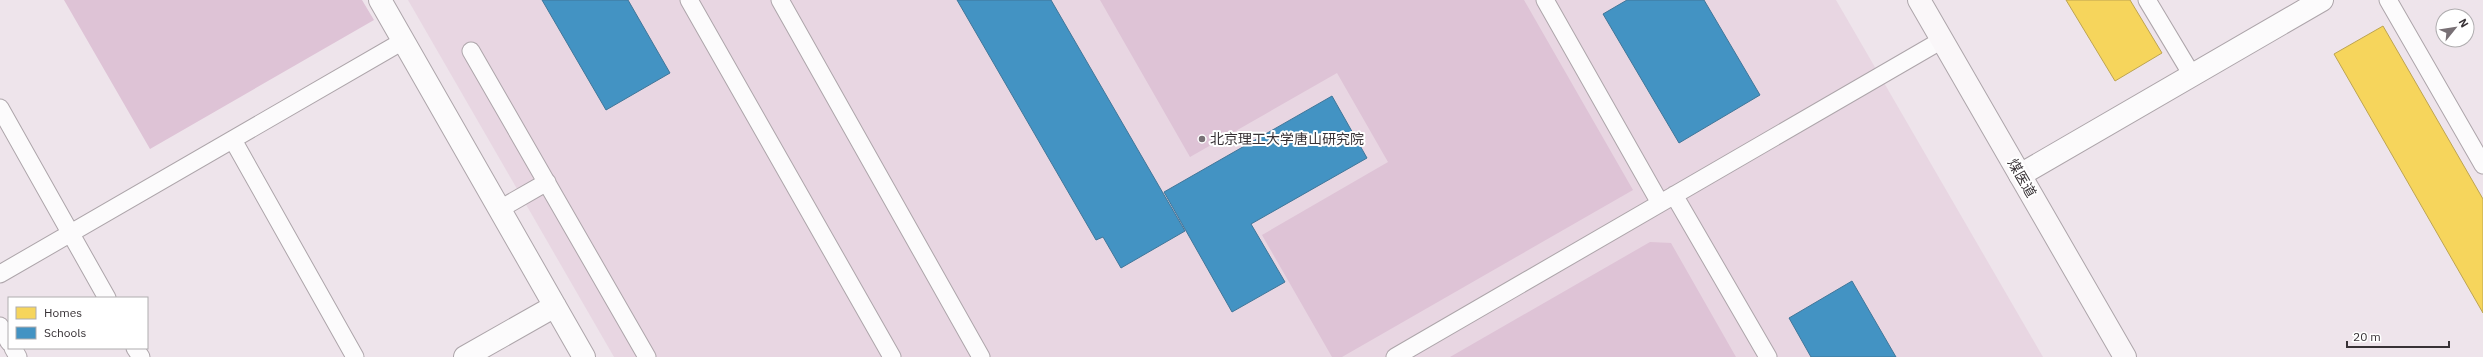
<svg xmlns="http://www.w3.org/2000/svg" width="2483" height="357" font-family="'IBM Plex Sans','Noto Sans SC',sans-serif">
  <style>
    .built { fill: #e8d6e2 }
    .green { fill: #dec3d6 }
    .homes { fill: #f6d55c; stroke: #bda451 }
    .schools { fill: #4393c3; stroke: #407699 }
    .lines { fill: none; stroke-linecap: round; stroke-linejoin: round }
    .lane-casing { stroke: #ada5aa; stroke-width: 19 }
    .street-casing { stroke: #ada5aa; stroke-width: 24 }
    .secondary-casing { stroke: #ada5aa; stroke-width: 24 }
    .lane { stroke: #fcfbfc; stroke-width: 17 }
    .street { stroke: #fcfbfc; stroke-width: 22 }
    .secondary { stroke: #faf7f9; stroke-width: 22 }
    .poi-dot { fill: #787075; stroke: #fff; stroke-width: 1.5 }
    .labels { text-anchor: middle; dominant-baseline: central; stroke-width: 4; stroke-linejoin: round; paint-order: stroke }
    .poi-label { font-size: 14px; fill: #383236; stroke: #fff; text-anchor: start }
    .street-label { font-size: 14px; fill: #383236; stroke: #fff }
  </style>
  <rect width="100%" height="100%" fill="#eee4eb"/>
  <path class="built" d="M408 0H1836L2043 357H614Z"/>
  <path class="green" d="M64 0H362L374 20 150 149Z
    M1100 0H1524L1633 190 1342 357H1332L1262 235 1388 162 1337 73 1190 157Z
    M1650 242 1671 243 1736 357H1450Z"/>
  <path class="homes" d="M2066 0H2130L2162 53 2115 81Z
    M2383 26 2483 199V313L2334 54Z"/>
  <path class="schools" d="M542 0H628L670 73 606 110Z
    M957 0H1051L1185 231 1121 268 1103 237 1096 240Z
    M1627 0H1704L1760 95 1679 143 1603 14Z
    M1332 96 1367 158 1251 224 1285 282 1232 312 1164 192Z
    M1852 281 1896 357H1811L1789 318Z"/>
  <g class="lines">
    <defs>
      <path id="lane" d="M689 0 892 357
        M780 0 981 357
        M1545 0 1660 203
        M2147 0 2192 75
        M2388 0 2483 165
        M471 51 647 357
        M0 108 107 298
        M233 140 355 357
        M1674 195 1768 357
        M500 209 547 182
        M0 274 403 41
        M0 326 9 342
        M13 348 18 357
        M135 348 141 357
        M1395 357 1942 40"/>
      <path id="street" d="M380 0 584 357
        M2020 175 2322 0
        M465 357 555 306"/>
      <path id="secondary" d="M1919 0 2125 357"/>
    </defs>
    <use href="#lane" class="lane-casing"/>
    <use href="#street" class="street-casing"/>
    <use href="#secondary" class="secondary-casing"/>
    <use href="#lane" class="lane"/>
    <use href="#street" class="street"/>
    <use href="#secondary" class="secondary"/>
  </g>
  <circle class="poi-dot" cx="1202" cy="139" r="4"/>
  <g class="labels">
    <g class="poi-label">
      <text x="1210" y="139">北京理工大学唐山研究院</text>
    </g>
    <g class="street-label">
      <text transform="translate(2022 178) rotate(60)">煤医道</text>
    </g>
  </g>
  <rect x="8" y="297" width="140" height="52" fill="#ffffff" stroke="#afadaf"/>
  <rect x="16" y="307" width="20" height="12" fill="#f6d55c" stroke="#afadaf"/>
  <text x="44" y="317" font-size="12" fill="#383236">Homes</text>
  <rect x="16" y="327" width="20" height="12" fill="#4393c3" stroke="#afadaf"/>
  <text x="44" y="337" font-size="12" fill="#383236">Schools</text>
  <g transform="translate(2455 28) rotate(60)"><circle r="19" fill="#ffffff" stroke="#afadaf"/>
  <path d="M0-3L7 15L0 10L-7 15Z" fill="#787075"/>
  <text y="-6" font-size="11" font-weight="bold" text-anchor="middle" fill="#383236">N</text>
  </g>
  <path d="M2347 341v6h102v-6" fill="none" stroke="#383236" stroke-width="2"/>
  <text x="2353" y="341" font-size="12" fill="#383236" stroke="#ffffff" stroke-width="3" paint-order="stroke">20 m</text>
</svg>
